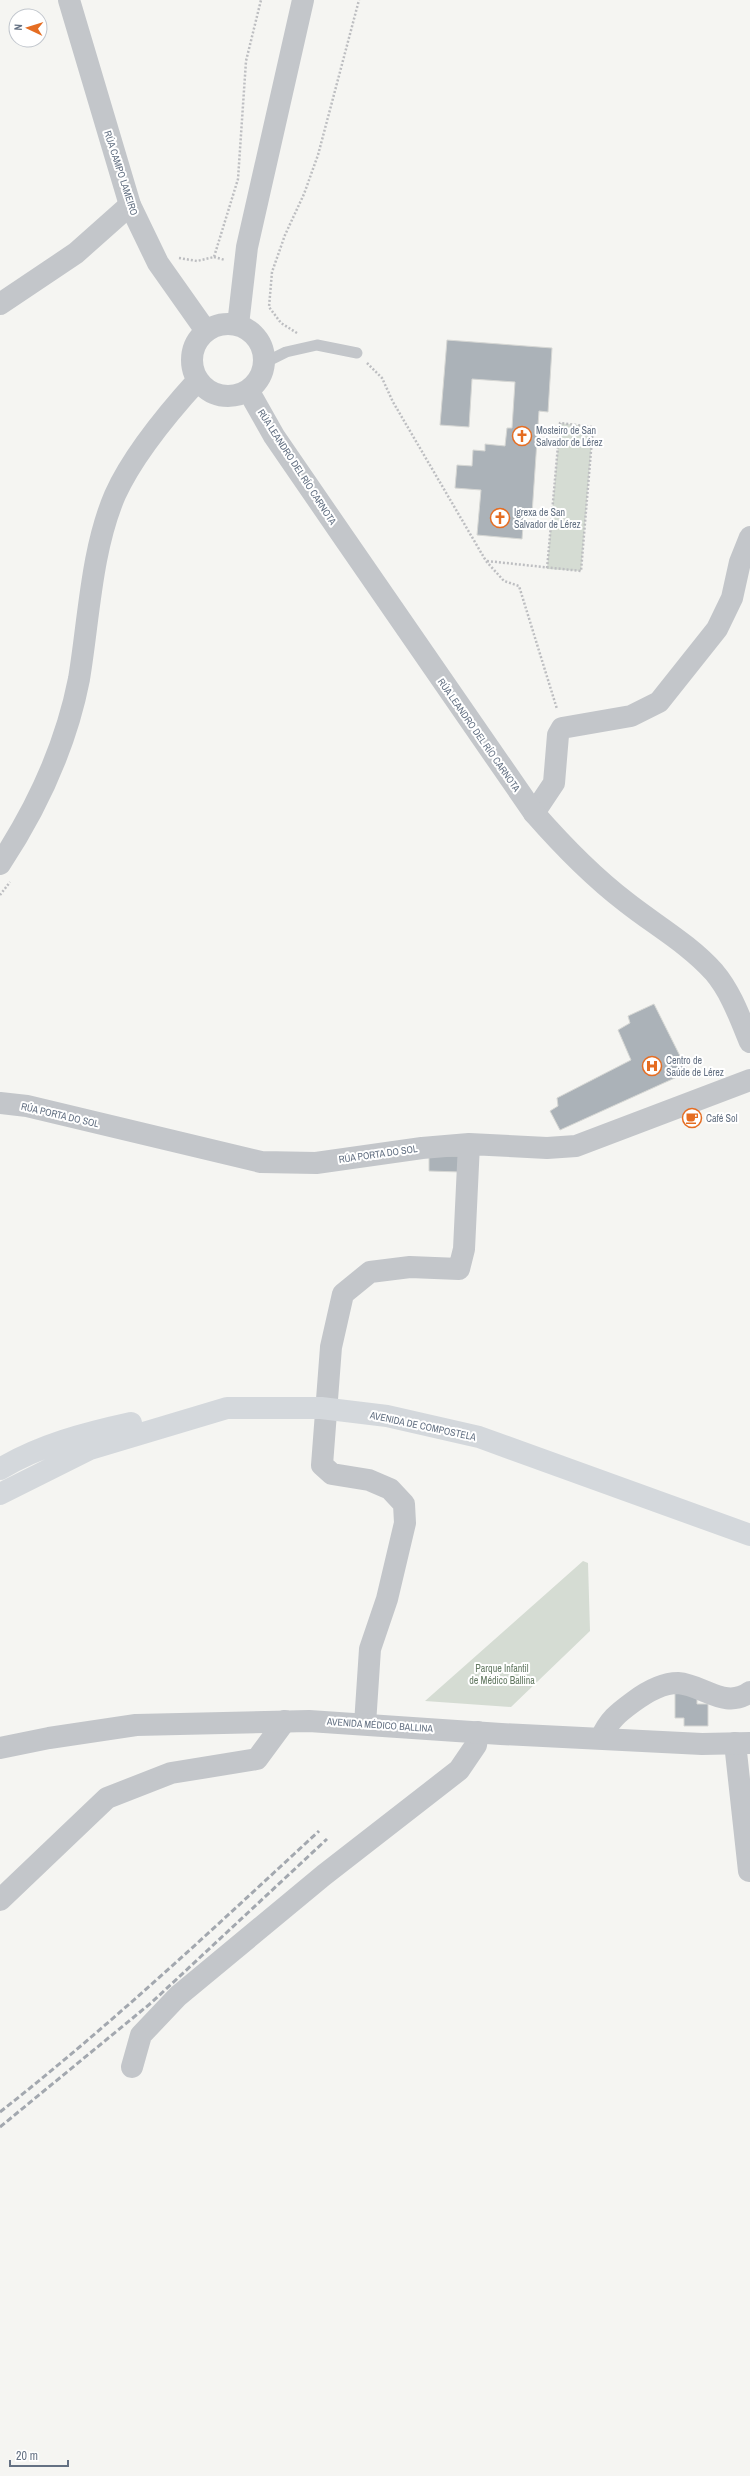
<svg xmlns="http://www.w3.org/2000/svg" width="750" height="2476" font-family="'Archivo Narrow',sans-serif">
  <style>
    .green { fill: #d5dcd3 }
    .building { fill: #abb2b8; stroke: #d6d7d4 }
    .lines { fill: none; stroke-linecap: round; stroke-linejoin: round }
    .path { stroke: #bdbec1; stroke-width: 2.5; stroke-dasharray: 2 2; stroke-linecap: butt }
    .service { stroke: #c3c6ca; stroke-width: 11 }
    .minor { stroke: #c3c6ca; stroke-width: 22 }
    .tertiary { stroke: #c3c6ca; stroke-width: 22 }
    .trunk { stroke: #d4d8dc; stroke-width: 22 }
    .rail { stroke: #a3a8af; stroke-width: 3; stroke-dasharray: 6 3; stroke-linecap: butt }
    .labels { text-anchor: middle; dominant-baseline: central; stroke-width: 4; stroke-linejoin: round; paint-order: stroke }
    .street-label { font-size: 10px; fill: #647183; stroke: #fff }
    .poi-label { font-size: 10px; fill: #647183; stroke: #fff; text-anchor: start }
    .park-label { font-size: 10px; fill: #647a63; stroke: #fff }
  </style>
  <rect width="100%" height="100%" fill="#f5f5f2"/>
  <path class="green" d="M560 423 593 427 581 571 547 569Z
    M583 1561 588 1563 590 1631 511 1707 425 1701Z"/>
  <path class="building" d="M447 340 552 348 548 412 539 411 532 514 524 513 522 539 477 535 481 490 455 488 457 465 472 466 473 450 485 451V444L505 446 507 428H512L515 382 472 379 469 427 440 425Z
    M654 1004 688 1072 560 1130 550 1111 558 1106 557 1098 631 1060 618 1030 630 1023 628 1016Z
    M429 1156H461V1172L429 1171Z
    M675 1692 697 1695V1704H708V1726H684V1718H675Z"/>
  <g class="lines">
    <path class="path" d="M214 257 225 260
      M179 258 197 261 214 257 238 179 246 61 261 0
      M297 333 281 323 269 307 272 272 285 235 304 194 318 155 359 0
      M367 363 382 378 393 402 486 561 504 581 519 586 557 709
      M487 561 581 571 593 427 560 423 547 569
      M0 895 10 882"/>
    <path class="service" d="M264 363 286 352 317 345 357 353"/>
    <path class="minor" d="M0 304 76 253 130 205
      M534 813 554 783 558 735 562 728 631 716 659 702 717 629 732 598 740 562 750 537
      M0 1103 27 1106 261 1162 316 1163 422 1148 469 1144 547 1148 576 1146 750 1080
      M365 1724 370 1649 387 1599 405 1523 404 1504 390 1489 369 1480 332 1474 322 1465 331 1347 343 1294 370 1272 410 1267 459 1269 464 1249 469 1144
      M601 1738C609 1720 618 1713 633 1702 645 1693 662 1683 678 1683 704 1685 725 1710 750 1692
      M735 1743 749 1871
      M0 1900 107 1798 171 1773 257 1759 285 1721
      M132 2067 141 2035 178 1996 324 1875 459 1770 476 1745 478 1732"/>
    <path class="tertiary" d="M69 0 130 205 158 263 206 331
      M192 360a36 36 0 1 1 72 0a36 36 0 1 1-72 0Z
      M238 325 247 247 303 0
      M248 390 274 436 342 535 534 813C562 845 592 876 626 902 655 925 689 944 714 972 731 992 740 1018 750 1042
      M0 864C37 808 66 745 79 679 89 619 91 551 115 495 133 455 168 413 198 380
      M0 1748 49 1738 136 1725 309 1721 501 1734 702 1744 750 1743"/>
    <path class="trunk" d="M0 1469C40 1445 85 1433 131 1423
      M0 1494 90 1449 227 1408H321L387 1416 479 1437 750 1535"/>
    <path class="rail" d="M0 2112C112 2024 215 1927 319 1831
      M0 2127 151 2003 327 1839"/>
  </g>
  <defs>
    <symbol id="church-ring" viewBox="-11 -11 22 22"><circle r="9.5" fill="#fff" stroke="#e56d22" stroke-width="1.5"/><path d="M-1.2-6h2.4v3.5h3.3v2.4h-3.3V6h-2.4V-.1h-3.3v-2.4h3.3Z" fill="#e56d22"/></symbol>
    <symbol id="hospital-ring" viewBox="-11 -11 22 22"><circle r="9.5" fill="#fff" stroke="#e56d22" stroke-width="1.5"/><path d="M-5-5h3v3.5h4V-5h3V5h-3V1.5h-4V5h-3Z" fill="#e56d22"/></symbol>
    <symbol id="cafe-ring" viewBox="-11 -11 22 22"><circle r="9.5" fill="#fff" stroke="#e56d22" stroke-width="1.5"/><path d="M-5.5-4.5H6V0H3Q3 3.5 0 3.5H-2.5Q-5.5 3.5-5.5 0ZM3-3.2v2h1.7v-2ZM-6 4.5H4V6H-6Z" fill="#e56d22"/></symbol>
  </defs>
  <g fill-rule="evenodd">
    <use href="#church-ring" x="511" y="425" width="22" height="22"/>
    <use href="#church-ring" x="489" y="507" width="22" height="22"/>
    <use href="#hospital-ring" x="641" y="1055" width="22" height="22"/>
    <use href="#cafe-ring" x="681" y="1107" width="22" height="22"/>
  </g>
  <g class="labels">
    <g class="street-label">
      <text transform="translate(121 173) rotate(72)">RÚA CAMPO LAMEIRO</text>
      <text transform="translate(297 467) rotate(57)">RÚA LEANDRO DEL RÍO CARNOTA</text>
      <text transform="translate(479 735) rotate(55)">RÚA LEANDRO DEL RÍO CARNOTA</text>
      <text transform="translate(60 1115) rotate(13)">RÚA PORTA DO SOL</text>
      <text transform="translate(378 1154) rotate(-8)">RÚA PORTA DO SOL</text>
      <text transform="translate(423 1426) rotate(12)">AVENIDA DE COMPOSTELA</text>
      <text transform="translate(380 1725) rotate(4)">AVENIDA MÉDICO BALLINA</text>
    </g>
    <g class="poi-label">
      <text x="536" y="430">Mosteiro de San<tspan x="536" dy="12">Salvador de Lérez</tspan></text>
      <text x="514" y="512">Igrexa de San<tspan x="514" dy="12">Salvador de Lérez</tspan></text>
      <text x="666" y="1060">Centro de<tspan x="666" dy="12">Saúde de Lérez</tspan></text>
      <text x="706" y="1118">Café Sol</text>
    </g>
    <g class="park-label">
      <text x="502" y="1668">Parque Infantil<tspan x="502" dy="12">de Médico Ballina</tspan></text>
    </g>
  </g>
  <g transform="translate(28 28) rotate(274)"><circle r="19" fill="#ffffff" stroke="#c1c6cd"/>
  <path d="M0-3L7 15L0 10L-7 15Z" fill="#e56d22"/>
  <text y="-6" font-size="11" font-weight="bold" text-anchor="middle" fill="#647183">N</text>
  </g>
  <path d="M10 2460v6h58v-6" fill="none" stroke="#647183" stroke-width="2"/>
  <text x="16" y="2460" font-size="12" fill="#647183" stroke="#ffffff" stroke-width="3" paint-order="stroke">20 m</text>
</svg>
